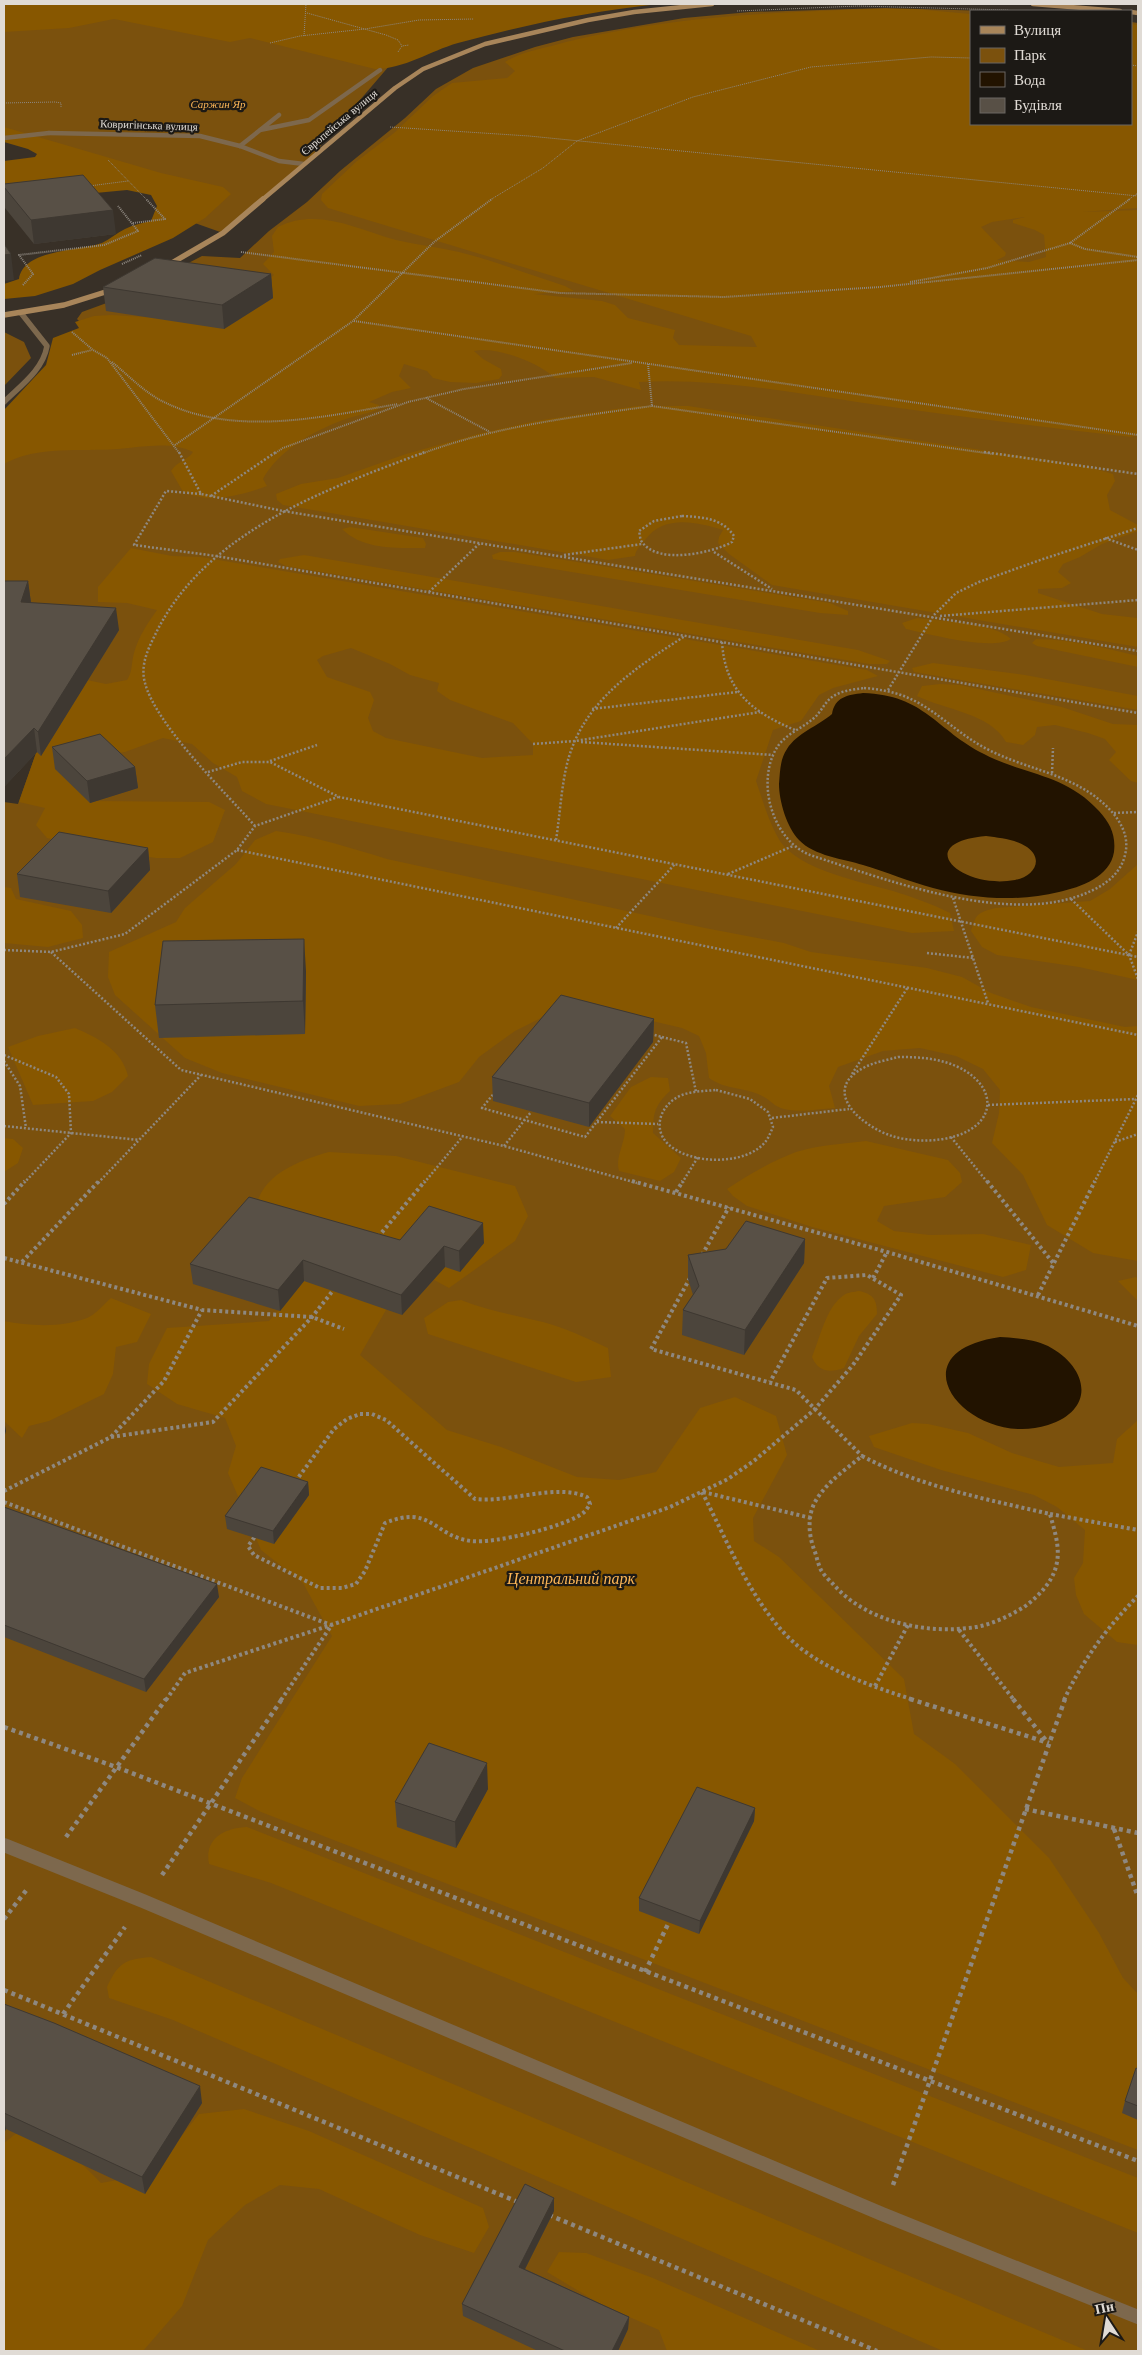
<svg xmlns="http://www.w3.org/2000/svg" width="1142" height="2355" font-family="'Libre Baskerville',serif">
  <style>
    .green { fill: #7b510d }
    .forest { fill: #875700; fill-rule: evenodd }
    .water { fill: #221300; fill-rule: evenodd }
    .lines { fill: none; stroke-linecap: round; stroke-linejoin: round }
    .path-far4 { stroke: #8e8880; stroke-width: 1; stroke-dasharray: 1 1; stroke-linecap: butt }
    .path-far3 { stroke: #8e8880; stroke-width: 2; stroke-dasharray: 1 1; stroke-linecap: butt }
    .path-far2 { stroke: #8e8880; stroke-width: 2.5; stroke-dasharray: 2 2; stroke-linecap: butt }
    .path-far1 { stroke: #8e8880; stroke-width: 4; stroke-dasharray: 3 3; stroke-linecap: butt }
    .path { stroke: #8e8880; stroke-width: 4.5; stroke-dasharray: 4 4; stroke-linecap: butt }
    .service { stroke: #7d684d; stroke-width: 4.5 }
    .pedestrian { stroke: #7d684d; stroke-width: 14 }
    .minor { stroke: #7d684d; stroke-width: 4.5 }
    .tertiary { stroke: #7d684d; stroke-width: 5.5 }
    .secondary-far1 { stroke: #a8855a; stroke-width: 4.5 }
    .secondary { stroke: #a8855a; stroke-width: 5.5 }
    .wall { fill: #4c453c }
    .shaded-wall { fill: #3e3831 }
    .building { fill: #585046; stroke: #3e3831 }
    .labels { text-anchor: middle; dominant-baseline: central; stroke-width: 4.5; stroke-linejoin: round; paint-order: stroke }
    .far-park-label { font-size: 11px; font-style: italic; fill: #fcb657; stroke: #1c1915 }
    .far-street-label { font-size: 11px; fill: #e0dbd5; stroke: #1c1915 }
    .near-park-label { font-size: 16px; font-style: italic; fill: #fcb657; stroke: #1c1915 }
  </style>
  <rect width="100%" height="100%" fill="#383027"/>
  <path class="green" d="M4 4 414 37 305 164 223 233 192 222 148 178 4 135Z
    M885 8 990 11H971V124H1131V22L1138 23V2351H4V802L18 804 55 700 4 693V426L85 327 77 319 82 312 123 297 202 256 240 258 269 231 307 202 340 171 405 118 436 89 473 68 535 47 573 37 684 18 750 12Z
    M4 332 24 342 31 358 4 386Z"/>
  <path class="forest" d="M4 4H659C591 11 524 25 458 43 430 51 404 69 375 69L250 38 230 42 114 19 69 28 4 32Z
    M874 9H915L971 14V124H1131V24L1138 25V208L1082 212 1138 210V435L1131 437C1040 427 948 415 857 402 784 391 712 378 639 382L641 390 594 377 555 378C539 363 497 346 474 351L483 359 501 369 502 375 499 379 476 383 450 382 433 378 427 371 404 364 399 376 411 388 392 392 369 402 379 405 377 410C366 414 354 416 343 420 313 431 278 451 263 479L267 486C242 495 206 506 182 490L171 471C177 461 187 461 193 452 170 441 143 447 118 449 80 452 38 445 4 464V410L46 365 53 338 79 328 75 322 94 316 112 315 208 321 274 275 263 264 274 252 272 236 278 227C317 207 357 229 396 240 417 245 438 247 459 252 495 261 530 275 565 286L574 291 534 294 602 301 615 305 628 318 675 330 673 338 679 345 757 347 751 336 328 208 321 200 322 194 357 161 394 133 433 96 452 83 507 78 515 71 505 62C522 51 546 48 566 42 667 17 770 12 874 9ZM1025 217 1013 220V223L1035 230 1044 235 1046 257 1029 262 997 260 1005 256 1006 253 981 227 992 222Z
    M4 127 161 173 223 187 231 194 205 218 173 238 100 270 73 284 35 296 4 299V284L19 279C23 249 80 251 102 243 110 239 117 233 125 229 133 225 142 223 151 221L157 206 151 195 127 190 85 194 4 207V161L35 157 37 154 28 149 4 142Z
    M636 406H688L1082 465 1113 474 1115 481 1107 495 1110 510 1138 525V531L1102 544 1080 557 1063 564 1058 572 1071 583 1062 588 1038 589V593L1102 614 1138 618V647L772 585 729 554 718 543 719 537 723 530C697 522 664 514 645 540 641 545 636 549 635 556L608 560 283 505 277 500 276 494 301 484 338 478 406 454 478 434 535 421Z
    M350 527 423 538 426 544 425 548C397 548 363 550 342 529Z
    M131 548 172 556 201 557 867 670 878 676 833 688 819 695 801 721 773 730 756 781C763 801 769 823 780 841 799 870 862 882 893 891 913 897 932 904 950 913L954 931 912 933 266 804 242 791 237 777 213 763 192 744 163 738 125 752 102 755 88 801 209 802 225 810 213 842 180 858H156L89 848 47 838 36 825 45 808 19 802 63 675 106 684 127 680C133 671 131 663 134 653 139 636 147 624 157 610L127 603 98 602V587ZM351 648 390 664 410 675 439 683 437 691 450 700 513 723 533 744V755L482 758 386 738 373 731 368 718 374 700 370 692 327 677 317 660 323 656Z
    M500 552H515L596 565 830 603 848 611V615L820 613 493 559 492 555Z
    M304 555 858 650 890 661 887 664H869L286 566 278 562 280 559Z
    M917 618C939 621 996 623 1011 639 991 651 929 634 906 629L902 623Z
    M1036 639C1070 639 1105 648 1138 656V667L1037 646 1032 643Z
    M933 663 1025 675 1138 696V710L914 672 912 668Z
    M940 684 960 685 1062 707 1113 724 1138 725V783L1131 781 1109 760 1116 752 1105 739 1088 733 1055 725 1037 727 1035 735 1023 745 1006 742C990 713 945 710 917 696L922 686Z
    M276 831C314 836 351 848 387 859L705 928 784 943 811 952 927 968 962 977 991 993 1031 1007 1125 1027 1138 1026V1261L1093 1253 1047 1225 1023 1175 992 1143 999 1113 1000 1090 983 1069 956 1056 920 1048 883 1051 838 1067 829 1086 835 1108C819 1109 800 1113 784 1109 775 1107 771 1101 764 1097 747 1087 725 1090 709 1078L706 1053 699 1036 682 1028 618 1013 563 1007 515 1031 479 1057 459 1082 400 1104 359 1106 222 1073 185 1058 115 995 108 977 109 952 176 922 185 908 236 864 255 840Z
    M1138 864V980L1079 967 997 955 982 947 971 931C976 914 977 913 995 908L1090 901 1110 889Z
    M4 887 11 888 16 899 71 911 82 925 83 938 48 947 4 943Z
    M75 1028C98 1038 122 1050 128 1076L112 1092 93 1101 33 1105 8 1047 38 1036Z
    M651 1077 668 1078 670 1091C655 1105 653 1113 653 1133L681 1158 674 1172 660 1181 619 1171C615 1157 625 1144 625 1129L610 1116 631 1087Z
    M4 1138 13 1139 23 1148 18 1163 4 1172Z
    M866 1141 948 1160 960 1173 962 1182 945 1197 884 1206 877 1221 894 1231 930 1235 983 1234 1031 1245 1026 1270 1003 1277 812 1227 747 1206 733 1196 727 1189C748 1175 772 1161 796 1152 818 1145 842 1144 866 1141Z
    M329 1152 396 1156 515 1186 528 1216 515 1241 449 1288 412 1268 256 1210C259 1176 299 1160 329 1152Z
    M336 1269 375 1286 386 1310 360 1355 447 1430 501 1447 577 1477 619 1480 656 1472 700 1408 735 1397 776 1416 787 1455 753 1518 754 1541 779 1557 904 1679 914 1734 955 1764 1049 1858 1099 1933 1123 1978 1138 1994V2150L261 1812 235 1798 242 1778 332 1636 303 1583 261 1550 228 1473 236 1446 225 1418 177 1404 147 1384 149 1364 167 1328 269 1321 304 1281Z
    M1136 1277 1138 1279V1301L1118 1281Z
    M859 1291C873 1294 877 1299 877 1314L859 1336 844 1368C830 1373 818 1372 812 1357 820 1338 826 1307 844 1295 848 1292 854 1292 859 1291Z
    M111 1298 151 1314 137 1342 116 1347 113 1374 104 1394 49 1421 29 1426 22 1438 4 1421V1321C30 1326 61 1328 87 1318 95 1315 104 1304 111 1298Z
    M461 1300C488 1311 515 1315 543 1322 566 1328 586 1338 608 1348L611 1377 576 1382 428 1334 424 1318 448 1302Z
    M1138 1420V1645L1117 1642 1084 1614 1076 1595 1074 1578 1083 1563 1085 1530 1057 1507 1034 1495 941 1470 874 1447 869 1436 912 1423 928 1424 968 1433 1012 1453 1059 1467 1113 1463 1117 1439Z
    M247 1827 1138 2178V2233L271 1883 209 1864C204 1838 225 1828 247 1827Z
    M151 1957 1088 2351H943L173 2020 109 1998 107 1987C118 1963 125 1959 151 1957Z
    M244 2109 309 2131 483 2208 489 2227 474 2253 420 2235 319 2189 280 2185 245 2205 208 2240 182 2306 143 2351H4V2143L27 2125 70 2152 101 2183 145 2175 172 2148 199 2114Z
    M559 2252 586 2253 653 2278 820 2351H667L659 2330 602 2305 547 2272Z"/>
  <path class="water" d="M863 693C925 695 936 730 984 754 1026 776 1064 773 1099 811 1110 823 1116 835 1114 852 1110 877 1081 887 1059 892 1019 902 973 899 933 888 910 882 887 872 863 865 844 859 814 856 799 840 787 828 779 801 779 784 780 772 780 759 787 749 797 733 818 726 832 714 835 697 847 695 863 693ZM986 836C1000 838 1015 839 1027 847 1045 860 1033 877 1015 880 961 890 910 843 986 836Z
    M1000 1337C1016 1338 1034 1339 1048 1346 1088 1367 1097 1409 1048 1425 971 1450 889 1353 1000 1337Z"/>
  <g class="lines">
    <path class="path-far4" d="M737 11 858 6 1008 10
      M307 13 386 35 398 40 402 46
      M304 36 306 4
      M270 43 300 36 365 29 419 20 474 19
      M398 52 402 46 409 45
      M1131 65 1138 66
      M4 103 55 102 61 103V107
      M390 127 529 136 1138 196
      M108 160 147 200
      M89 186 128 181
      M490 200 543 168 577 141 693 97 811 67 931 57 971 58
      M1128 200 1138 193"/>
    <path class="path-far3" d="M133 223 165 219 146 199
      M1070 243 1085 249 1138 257
      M241 252 560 293 724 297 880 287 1138 260
      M122 264 142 255
      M910 282 987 268 1070 243 1130 199
      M23 285 33 274 19 255 104 245 138 231 118 206
      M354 321 1138 435
      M72 332 93 350 107 358 180 454
      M72 355 92 350
      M112 362C128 375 142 390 160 400 232 438 322 417 398 404
      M648 364 652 406 993 454
      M426 398 490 432
      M175 445 353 321 434 242 492 199
      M274 454 283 448 408 402 464 389 632 363
      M421 454C495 426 574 417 652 406"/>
    <path class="path-far2" d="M179 452 201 494 283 511 1138 651
      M984 452 1138 474
      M201 494 166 491 134 545 216 556 1138 713
      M211 496 276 452
      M682 516C702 517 722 518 734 536L732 542C712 553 658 565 642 542 640 540 640 535 639 531L654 521Z
      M1105 538 1138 550
      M714 552 772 589
      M564 555 642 544
      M429 592 480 543
      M940 616 1138 600
      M722 642C725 691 752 712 795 730
      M864 688C877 689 889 691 901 695 933 706 957 734 987 749 1023 768 1065 773 1097 798 1115 812 1131 832 1125 855 1121 872 1108 883 1093 890 1015 929 887 880 810 855 772 840 755 780 778 746 787 733 803 728 814 718 819 714 822 708 826 703 835 691 850 690 864 688Z
      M888 690 934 615 956 593 979 582 1043 559 1138 528
      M592 709 737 692
      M581 742 773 755
      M533 744 575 741 760 712
      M270 761 317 745
      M208 772 242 762H270L339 797 1138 957
      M1052 773 1053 748
      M1114 813 1138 812
      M255 826C225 792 156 725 145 683 140 665 148 649 156 633 206 531 325 490 425 452
      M556 840C560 815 561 789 567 764 582 702 635 668 685 636
      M237 850 1138 1035
      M728 874 793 846
      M953 898 988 1003
      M1071 899 1129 955 1138 979
      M616 928 675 864
      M4 950 51 952 125 934 237 850 255 826 338 797
      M51 952 181 1070 504 1146 637 1183
      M927 953 973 958
      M1129 955 1138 932
      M562 1010 662 1037 585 1137 482 1108Z
      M662 1037 686 1043 696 1092
      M4 1055 56 1077 69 1094 71 1133 24 1183
      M898 1057C918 1057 939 1058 958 1067 996 1085 999 1122 956 1136 937 1142 911 1142 892 1136 861 1126 819 1090 865 1067 875 1062 888 1060 898 1057Z
      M4 1061 20 1086 26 1128
      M852 1074 908 987
      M716 1090 750 1099 768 1112 773 1127C771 1131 769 1137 766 1141 747 1166 690 1165 668 1144 651 1127 662 1103 682 1095 693 1091 705 1091 716 1090Z
      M988 1105 1136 1099
      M772 1118 849 1109
      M597 1122 658 1124
      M4 1126 139 1140
      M951 1137 988 1183
      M1115 1142 1138 1134
      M504 1146 531 1112
      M98 1183 201 1075
      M424 1183 463 1136
      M682 1183 698 1157
      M1094 1183 1138 1095"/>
    <path class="path-far1" d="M632 1181 887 1252 1138 1326
      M987 1181 1054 1264
      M676 1192 683 1181
      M4 1204 25 1181
      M378 1237 425 1181
      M702 1255 729 1207
      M4 1258 202 1310 312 1317 344 1329
      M22 1262 99 1181
      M690 1278 651 1349 796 1390 862 1456
      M873 1278 887 1252
      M1038 1295 1095 1181
      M360 1414H372L386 1420 475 1499C509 1503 557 1483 587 1497L590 1504C588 1507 586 1511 583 1513 565 1527 493 1544 471 1541 433 1536 432 1504 385 1523L365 1571 356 1584 342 1588H320L254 1555 248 1546 334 1429 347 1419Z
      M111 1437 213 1422 312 1317 335 1288
      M862 1456C921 1487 986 1499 1050 1514 1054 1529 1060 1546 1057 1562 1054 1581 1039 1596 1024 1607 1009 1616 993 1624 976 1627 927 1635 866 1622 833 1584 829 1580 824 1575 821 1570 818 1564 817 1558 815 1552 809 1537 807 1519 814 1504 824 1484 845 1470 862 1456Z
      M4 1491 111 1437 164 1381 202 1310
      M702 1492C728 1542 754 1610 799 1647 832 1673 874 1687 914 1700
      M703 1492 811 1518
      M4 1502 331 1625
      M1050 1514 1138 1530
      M959 1630 1014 1700
      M875 1686 908 1625
      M166 1700 185 1673 331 1625 670 1507 728 1479 755 1460 814 1410 853 1365 901 1295 867 1275 827 1278 770 1382
      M281 1700 331 1626
      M1064 1700C1082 1661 1108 1626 1138 1596"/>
    <path class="path" d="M910 1699 1049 1743
      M1013 1699 1048 1743
      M4 1727 116 1767 1138 2161
      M1025 1809 1138 1833
      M1114 1829 1138 1897
      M66 1837 166 1699
      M162 1875 282 1699
      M4 1919 28 1888
      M645 1972 669 1922
      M4 1990 518 2202
      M63 2014 125 1927
      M893 2185 1065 1699
      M549 2215 877 2351"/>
    <path class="service" d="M260 130 309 120 380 70
      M4 138 49 133
      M240 146 279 115"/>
    <path class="pedestrian" d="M4 1845 143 1901 882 2214 1138 2317"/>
    <path class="minor" d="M49 133 200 136 240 146 279 161 304 164"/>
    <path class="tertiary" d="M4 402C20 386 43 370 47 346L21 313"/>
    <path class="secondary-far1" d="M1033 4 1120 11
      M1131 12 1138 13
      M262 200 395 88 423 69 485 44 588 20 634 12 712 4"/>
    <path class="secondary" d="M165 267 223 233 263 199
      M4 315 64 305 115 289"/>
  </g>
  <path class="wall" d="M4 184 116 234 34 244 5 208 4 196Z
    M271 274 273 298 224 329 106 311 103 287Z
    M28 581 31 603 119 630 41 756 37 752 4 787Z
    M52 747 135 767 138 788 90 803 55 769Z
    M148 848 150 870 111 913 20 897 17 874Z
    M306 971 305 1034 159 1038 155 1005Z
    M654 1019 653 1042 589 1127 493 1101 492 1077Z
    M805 1239 804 1263 744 1355 682 1335 683 1310 693 1295 688 1279V1255Z
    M400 1240 484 1243 460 1272 445 1267 402 1315 304 1281 280 1311 193 1284 190 1264Z
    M308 1482 309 1495 274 1544 227 1529 225 1516Z
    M4 1507 219 1597 146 1692 4 1637Z
    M488 1789 456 1848 397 1827 395 1802Z
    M755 1808 754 1821 699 1934 639 1911V1898Z
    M4 2004 202 2103 145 2194 6 2129 4 2133Z
    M1138 2069V2120L1122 2113 1125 2101Z
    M554 2211 525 2269 629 2317 628 2329 618 2351H538L463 2316 462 2304Z"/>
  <path class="shaded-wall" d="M113 210 116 234 34 244 31 220Z
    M11 254 14 280 4 281V255Z
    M271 274 273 298 224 329 222 305Z
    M28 581 31 603 21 602Z
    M116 608 119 630 41 756 38 732Z
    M34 728 37 752 4 787V759Z
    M135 767 138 788 90 803 87 781Z
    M148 848 150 870 111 913 108 891Z
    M304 939 306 971 305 1034 303 1001Z
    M654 1019 653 1042 589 1127V1103Z
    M483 1223 484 1243 460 1272 459 1251Z
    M805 1239 804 1263 744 1355 745 1330Z
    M444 1246 445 1267 402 1315 401 1295Z
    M303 1260 304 1281 280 1311 278 1290Z
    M4 1420 6 1431 4 1438Z
    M308 1482 309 1495 274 1544 273 1531Z
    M217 1584 219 1597 146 1692 144 1679Z
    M487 1763 488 1789 456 1848 455 1822Z
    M755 1808 754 1821 699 1934 700 1921Z
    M200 2086 202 2103 145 2194 142 2177Z
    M4 2121 6 2129 4 2133Z
    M554 2198V2211L520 2279 519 2267Z
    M629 2317 628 2329 618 2351H612Z"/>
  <path class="building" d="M83 175 113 210 31 220 4 187V184Z
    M4 244 11 254 4 255Z
    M155 258 271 274 222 305 103 287Z
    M4 581H28L21 602 116 608 38 732 34 728 4 759Z
    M100 734 135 767 87 781 52 747Z
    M59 832 148 848 108 891 17 874Z
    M304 939 303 1001 155 1005 163 941Z
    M561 995 654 1019 589 1103 492 1077Z
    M249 1197 400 1240 429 1206 483 1223 459 1251 444 1246 401 1295 303 1260 278 1290 190 1264Z
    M746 1221 805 1239 745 1330 683 1310 699 1286 688 1255 726 1249Z
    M261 1467 308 1482 273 1531 225 1516Z
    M4 1507 217 1584 144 1679 4 1625Z
    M429 1743 487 1763 455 1822 395 1802Z
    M697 1787 755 1808 700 1921 639 1898Z
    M4 2004 54 2023 200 2086 142 2177 4 2113Z
    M1136 2068 1138 2069V2106L1125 2101Z
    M525 2184 554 2198 519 2267 629 2317 612 2351H565L462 2304Z"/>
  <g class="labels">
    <g class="far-park-label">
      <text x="218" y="104">Саржин Яр</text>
    </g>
    <g class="far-street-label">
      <text transform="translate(339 122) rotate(-40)">Європейська вулиця</text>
      <text transform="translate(149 125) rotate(2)">Ковригінська вулиця</text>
    </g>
    <g class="near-park-label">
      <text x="571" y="1578">Центральний парк</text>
    </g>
  </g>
  <rect width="1142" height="2355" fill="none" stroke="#e0dbd5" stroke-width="10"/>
  <rect x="970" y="10" width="162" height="115" fill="#1c1915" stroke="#6a6762"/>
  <rect x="980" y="26" width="25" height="8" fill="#a8855a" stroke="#6a6762"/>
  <text x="1014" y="35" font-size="15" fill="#e0dbd5">Вулиця</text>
  <rect x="980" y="48" width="25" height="15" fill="#7b510d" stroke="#6a6762"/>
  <text x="1014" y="60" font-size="15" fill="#e0dbd5">Парк</text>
  <rect x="980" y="72" width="25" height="15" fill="#221300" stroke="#6a6762"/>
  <text x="1014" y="85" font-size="15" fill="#e0dbd5">Вода</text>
  <rect x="980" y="98" width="25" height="15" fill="#585046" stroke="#6a6762"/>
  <text x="1014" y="110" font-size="15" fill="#e0dbd5">Будівля</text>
  <g transform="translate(1107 2320) rotate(348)" stroke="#1c1915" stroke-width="4" paint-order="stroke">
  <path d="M0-4L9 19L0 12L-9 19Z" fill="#e0dbd5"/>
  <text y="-8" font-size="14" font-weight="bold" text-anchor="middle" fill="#e0dbd5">Пн</text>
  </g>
</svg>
